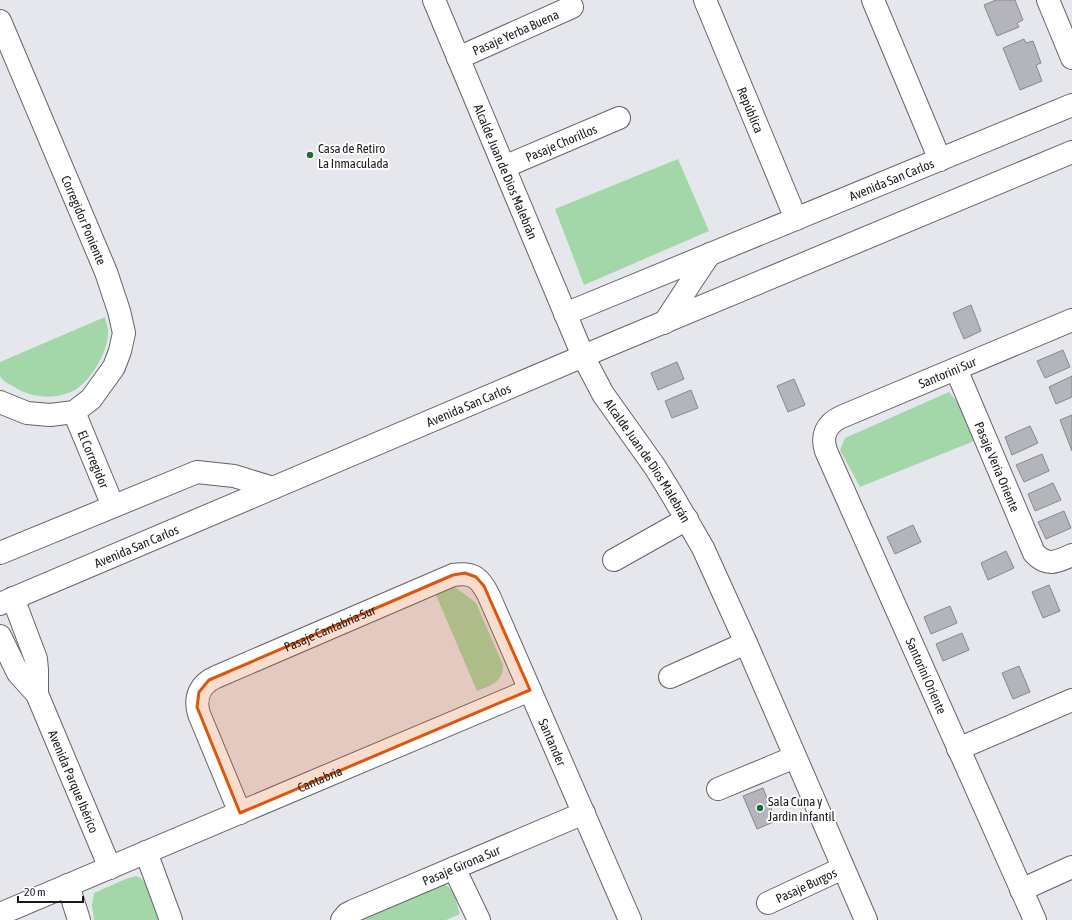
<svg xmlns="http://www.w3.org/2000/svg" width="1072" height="920" font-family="'Asap Condensed',sans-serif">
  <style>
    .green { fill: #a3d6a9 }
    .building { fill: #b4b5ba; stroke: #87888d }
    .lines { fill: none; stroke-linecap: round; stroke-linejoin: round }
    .minor-casing { stroke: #636469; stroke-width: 24 }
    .major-casing { stroke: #636469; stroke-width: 24 }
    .minor { stroke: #fff; stroke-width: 22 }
    .major { stroke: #fff; stroke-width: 22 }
    .marked { fill: #de560d; fill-opacity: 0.2; stroke: #de560d; stroke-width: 3; stroke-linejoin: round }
    .poi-dot { fill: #256934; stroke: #fff; stroke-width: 1.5 }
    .labels { text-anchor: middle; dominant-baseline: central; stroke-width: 4; stroke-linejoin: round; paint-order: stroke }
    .street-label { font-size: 13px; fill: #1a1b1d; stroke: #fff }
    .poi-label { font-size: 13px; fill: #1a1b1d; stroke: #fff; text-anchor: start }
  </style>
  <rect width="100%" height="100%" fill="#e5e7ec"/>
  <path class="green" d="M678 159 709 231 584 285 555 209Z
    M105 317C106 321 107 325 108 329 110 349 91 382 73 391 53 401 28 397 11 385 7 383 1 380 0 375 0 371 0 366 0 362Z
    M949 392 958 403 974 441 860 487 840 450 845 438Z
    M455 587 476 603 503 665C503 682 492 685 477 691L436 595Z
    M137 876C151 882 155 907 160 920H94L92 905 94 893 128 878Z
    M438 882C456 887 455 899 460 914L446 920H353Z"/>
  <path class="building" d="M996 0H1015L1023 20 1017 23 1019 27 997 36 984 5Z
    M1024 39 1026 43 1033 41 1041 63 1036 65 1042 81 1020 90 1003 48Z
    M971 305 981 331 964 339 953 313Z
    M1063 350 1070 367 1045 378 1037 361Z
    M677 362 684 379 658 390 651 373Z
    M1072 376V397L1056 404 1049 387Z
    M794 379 805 405 788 412 777 386Z
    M691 390 698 408 672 418 665 401Z
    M1072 415V451L1060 420Z
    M1030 426 1038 443 1012 455 1005 437Z
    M1042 454 1049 471 1024 482 1016 465Z
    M1053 483 1061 500 1035 511 1028 494Z
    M1064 511 1071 528 1046 539 1038 522Z
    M913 525 921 542 895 554 887 537Z
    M1006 551 1014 568 988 580 981 563Z
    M1049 585 1060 611 1043 618 1032 592Z
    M950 606 957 623 931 634 924 617Z
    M962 633 969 650 943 661 936 644Z
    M1019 666 1030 692 1013 699 1002 673Z
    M763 788 776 821 757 829 743 796Z"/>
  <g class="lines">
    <defs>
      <g id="minor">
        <path id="s1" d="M434 0 583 356 603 394 655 467 671 493 703 548 746 643 866 920"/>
        <path id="s2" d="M705 0 796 219"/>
        <path d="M873 0 940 160"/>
        <path d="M1048 0 1072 58"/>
        <path id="s3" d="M0 21 106 272 119 311 124 333 120 351 114 367 91 399 74 412 50 415 27 413 0 402"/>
        <path id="s4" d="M458 58 572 7"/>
        <path id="s5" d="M504 167 619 118"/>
        <path id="s6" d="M956 369 1034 553C1047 567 1057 562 1072 555"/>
        <path id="s7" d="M74 412 113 506"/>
        <path d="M614 560 687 519"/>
        <path id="s8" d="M13 598 36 659 37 670V694L110 868"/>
        <path d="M0 636 18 673 37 694"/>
        <path d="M670 677 746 643"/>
        <path d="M958 749 1072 700"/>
        <path d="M718 789 795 757"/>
        <path id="s9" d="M240 813 199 714C194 697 200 684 216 677L453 575C474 572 480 578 489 596L630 920"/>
        <path d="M146 852 171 920"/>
        <path d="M454 868 479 920"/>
        <path d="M68 885 79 920"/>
        <path d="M1021 890 1072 867"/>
        <path id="s10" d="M768 903 843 868"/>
        <path id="s11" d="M0 914 530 690"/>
        <path id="s12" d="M342 920 347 914 353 911 584 813"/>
        <path id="s13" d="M1035 920 826 451C821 436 826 424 841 417L1072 320"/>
      </g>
      <g id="major">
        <path id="s14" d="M565 314 1072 105"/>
        <path d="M664 323C680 300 694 276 710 254"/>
        <path d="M0 553 197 472 234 476 273 488"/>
        <path id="s15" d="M0 604 607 346 1072 152"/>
      </g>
    </defs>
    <use href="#minor" class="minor-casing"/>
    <use href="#major" class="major-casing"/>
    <use href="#minor" class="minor"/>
    <use href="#major" class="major"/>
  </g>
  <path class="marked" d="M465 573 476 577 484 586 530 690 240 813 197 707 199 692 209 680 453 575Z"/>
  <g class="poi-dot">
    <circle cx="310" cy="155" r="4"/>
    <circle cx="760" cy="808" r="4"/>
  </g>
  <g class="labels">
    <g class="street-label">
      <text stroke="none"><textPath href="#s4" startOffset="63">Pasaje Yerba Buena</textPath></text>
      <text stroke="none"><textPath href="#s2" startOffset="119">República</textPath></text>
      <text stroke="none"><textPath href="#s5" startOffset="62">Pasaje Chorillos</textPath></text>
      <text stroke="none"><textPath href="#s1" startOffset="186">Alcalde Juan de Dios Malebrán</textPath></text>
      <text stroke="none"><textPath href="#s14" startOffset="353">Avenida San Carlos</textPath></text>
      <text stroke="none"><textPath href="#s3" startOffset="216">Corregidor Poniente</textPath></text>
      <text stroke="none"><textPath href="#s13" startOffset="670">Santorini Sur</textPath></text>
      <text stroke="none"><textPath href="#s15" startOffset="509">Avenida San Carlos</textPath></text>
      <text stroke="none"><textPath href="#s7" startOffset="51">El Corregidor</textPath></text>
      <text stroke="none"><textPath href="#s1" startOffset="509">Alcalde Juan de Dios Malebrán</textPath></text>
      <text stroke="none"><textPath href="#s6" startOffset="106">Pasaje Veria Oriente</textPath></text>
      <text stroke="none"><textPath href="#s15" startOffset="148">Avenida San Carlos</textPath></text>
      <text stroke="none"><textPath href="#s9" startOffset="276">Pasaje Cantabria Sur</textPath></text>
      <text transform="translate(926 676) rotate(66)">Santorini Oriente</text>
      <text stroke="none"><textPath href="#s9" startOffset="616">Santander</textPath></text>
      <text stroke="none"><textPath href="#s11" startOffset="347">Cantabria</textPath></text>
      <text stroke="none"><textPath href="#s8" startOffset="195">Avenida Parque Ibérico</textPath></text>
      <text stroke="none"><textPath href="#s12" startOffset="132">Pasaje Girona Sur</textPath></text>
      <text stroke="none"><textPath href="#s10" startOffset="42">Pasaje Burgos</textPath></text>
    </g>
    <g class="poi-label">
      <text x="318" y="148">Casa de Retiro<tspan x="318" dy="15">La Inmaculada</tspan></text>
      <text x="768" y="801">Sala Cuna y<tspan x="768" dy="15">Jardin Infantil</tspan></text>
    </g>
  </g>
  <path d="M18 896v6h65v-6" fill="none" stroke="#1a1b1d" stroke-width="2"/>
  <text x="24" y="896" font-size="12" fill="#1a1b1d" stroke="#ffffff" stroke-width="3" paint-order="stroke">20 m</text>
</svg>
